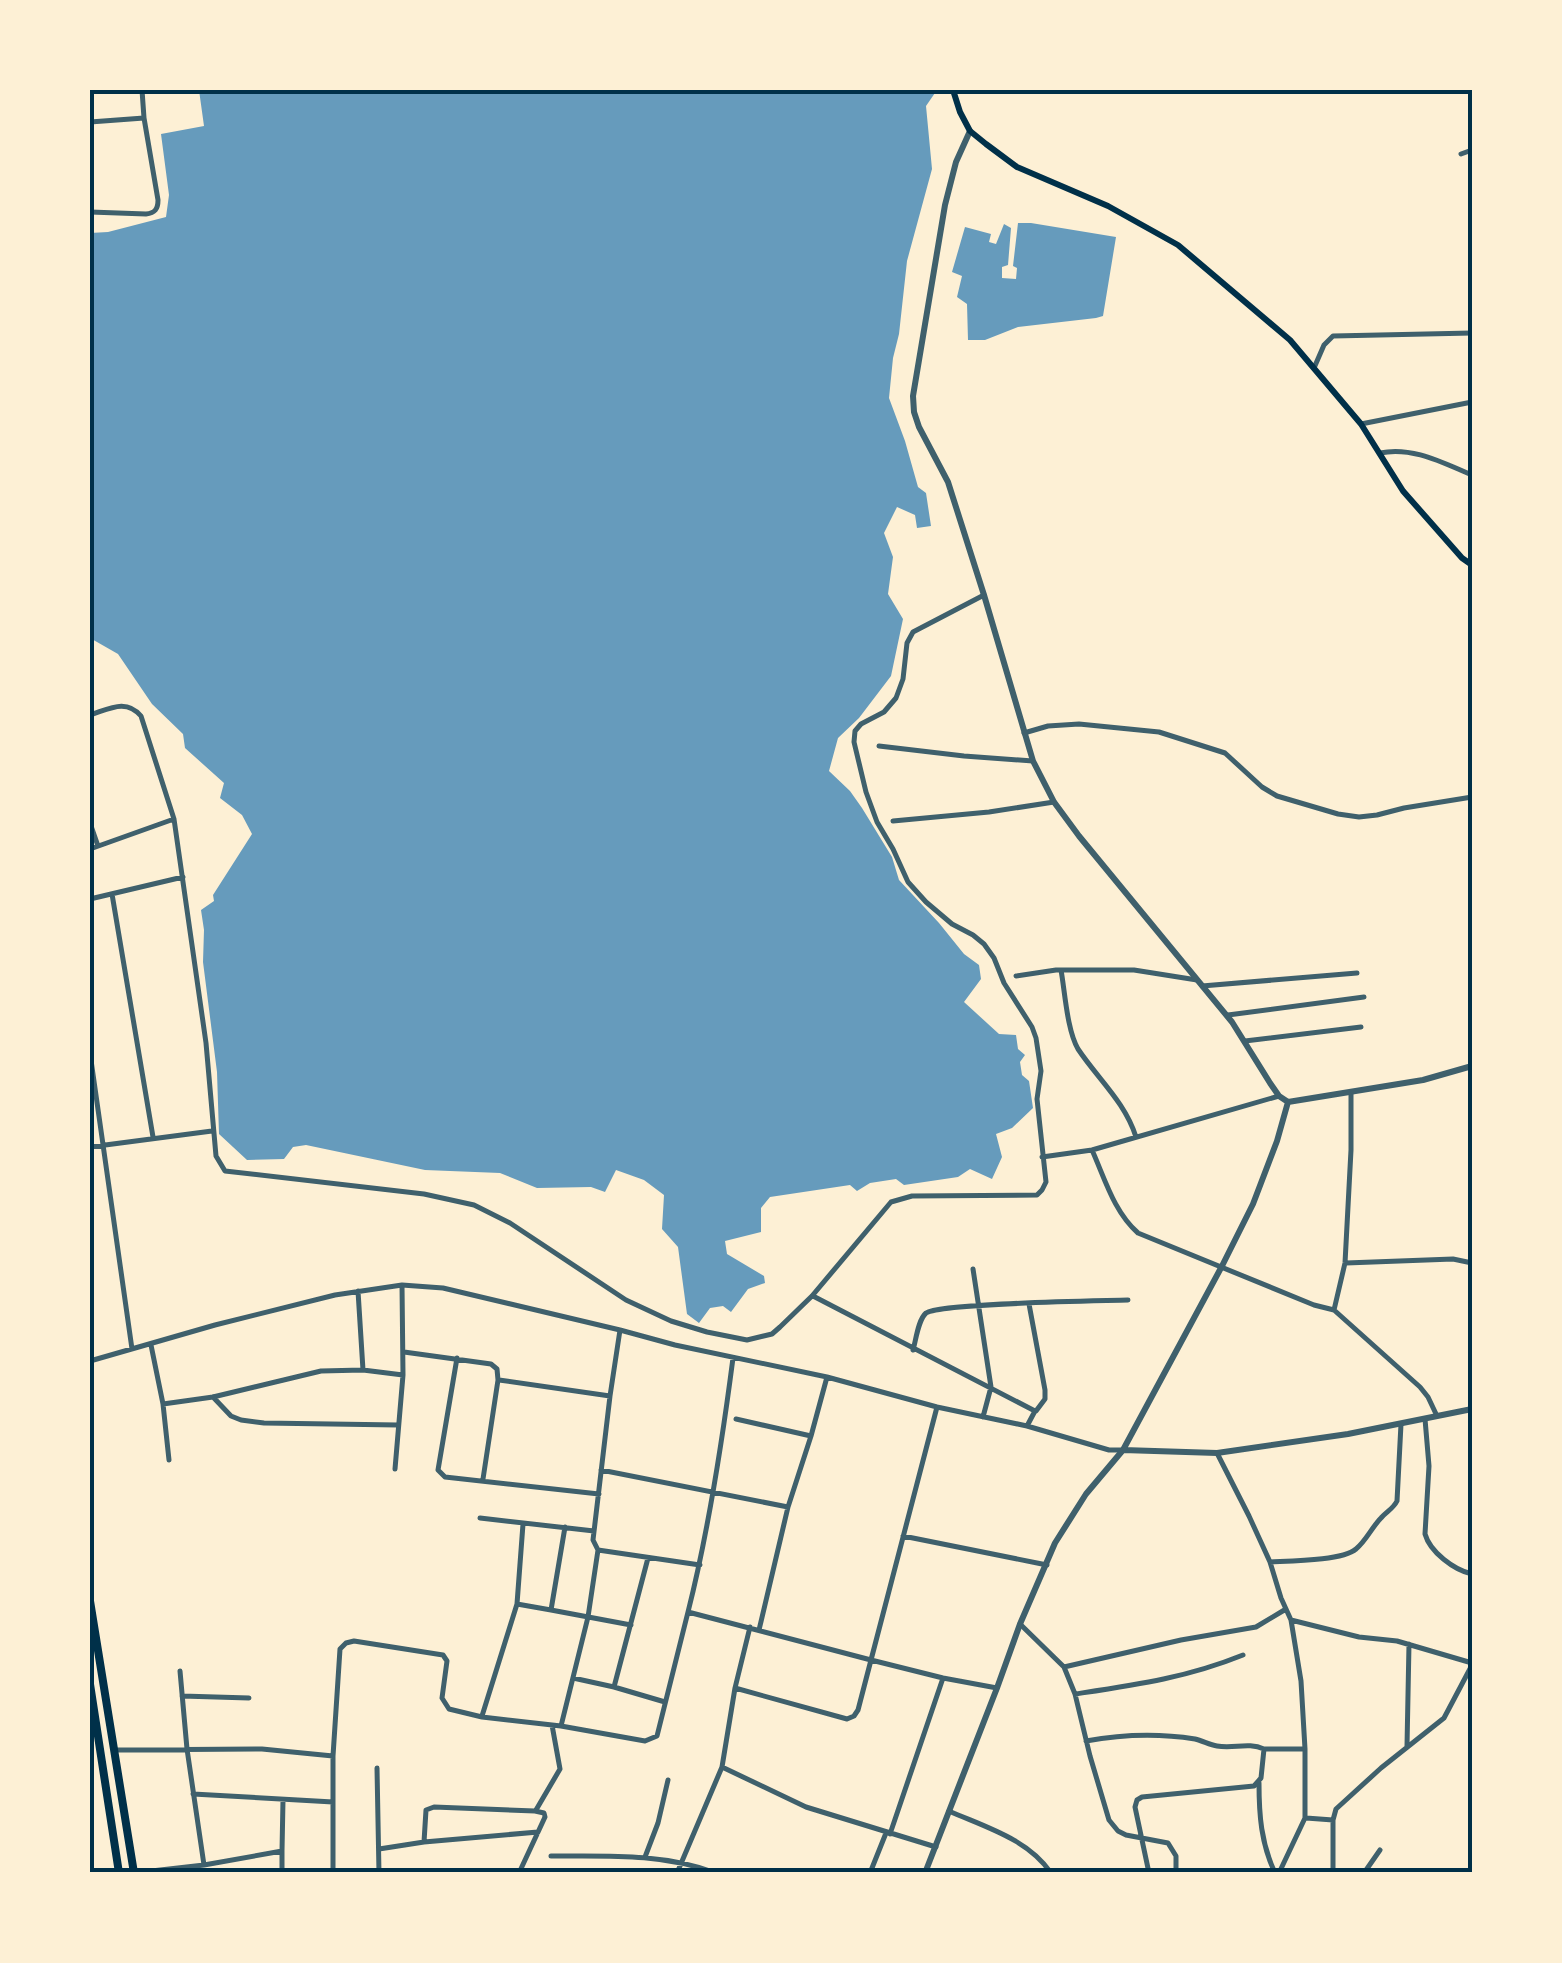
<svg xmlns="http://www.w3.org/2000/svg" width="1562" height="1963" font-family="'Times New Roman',serif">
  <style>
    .water { fill: #669bbc }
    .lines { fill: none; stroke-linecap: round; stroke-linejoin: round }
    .minor { stroke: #3f606c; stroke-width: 5 }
    .tertiary { stroke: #3f606c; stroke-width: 6 }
    .secondary { stroke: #003049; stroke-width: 6 }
    .trunk { stroke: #003049; stroke-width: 8 }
    .neatline { fill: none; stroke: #003049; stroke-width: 4 }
  </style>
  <rect width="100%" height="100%" fill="#fdf0d5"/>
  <path class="water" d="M199 90H937L926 106 932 169 907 261 899 334 893 358 889 398 905 441 918 487 926 493 931 526 917 528 915 515 897 507 884 533 893 557 888 594 903 619 891 676 859 718 838 738 829 771 850 791 862 808 892 857 899 880 939 923 964 954 979 965 981 979 964 1002 999 1034 1016 1035 1018 1049 1025 1055 1020 1062 1022 1075 1029 1081 1033 1108 1012 1128 996 1134 1002 1157 992 1179 970 1169 958 1177 904 1185 896 1179 870 1183 857 1191 850 1185 770 1197 761 1208V1232L725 1241 727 1254 764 1276 765 1283 748 1289 731 1312 723 1306 710 1308 699 1323 687 1314 678 1247 662 1229 664 1195 644 1180 616 1170 605 1192 591 1187 537 1188 500 1173 425 1170 306 1145 293 1147 284 1159 247 1160 219 1134 217 1072 203 962 204 930 201 910 214 901 213 895 252 834 242 815 220 798 224 783 185 748 183 734 152 704 118 654 90 638V233L108 232 166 217 169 195 161 134 204 126Z
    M1018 223H1031L1116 237 1103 316 1096 318 1018 327 985 340H968L967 304 957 297 962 276 952 272 965 227 991 234 989 242 996 244 1004 224 1011 228 1008 265 1002 267V278L1016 279 1017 268 1013 266Z"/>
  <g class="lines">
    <path class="minor" d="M90 122 144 118
      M1461 154 1472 150
      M90 212 146 214C155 213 158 209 158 200L144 118 142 90
      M1314 368 1324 345 1333 336 1472 333
      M1361 424 1472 402
      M1380 453C1412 446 1443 463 1472 475
      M90 715C109 709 126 698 141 716L174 819 206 1043 216 1156 225 1171 424 1194 474 1205 510 1223 626 1300 671 1321 707 1332 747 1340 772 1334 780 1327 812 1296 891 1202 912 1196 1037 1195 1042 1190 1046 1182 1037 1099 1041 1071 1036 1038 1032 1027 1004 983 994 958 984 944 973 935 952 924 926 902 908 882 893 849 877 822 866 792 854 742 855 731 861 724 884 712 896 698 903 679 907 643 913 632 984 595
      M1024 733 1048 726 1079 724 1159 732 1225 753 1262 787 1277 796 1338 814 1359 817 1377 815 1404 808 1472 797
      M879 746 964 756 1033 761
      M893 821 989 812 1054 802
      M90 823 98 846
      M90 849 174 819
      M112 894 153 1137
      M90 899 183 877
      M1061 970C1065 992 1067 1030 1078 1049 1098 1079 1125 1102 1136 1137
      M1016 976 1056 970H1134L1197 980
      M1202 986 1357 973
      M1228 1015 1364 997
      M1245 1041 1361 1027
      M90 1053 132 1349
      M90 1147 212 1131
      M1092 1150C1105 1179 1114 1212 1138 1233L1314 1305 1334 1310 1420 1387 1428 1397 1437 1416
      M1042 1157 1092 1150 1279 1096
      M1346 1263 1453 1259 1472 1263
      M973 1269 991 1387 983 1417
      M358 1291 363 1370
      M813 1296 1035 1411 1027 1426
      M1029 1304 1045 1390V1399L1036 1411
      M1334 1310 1345 1263 1351 1150V1092
      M620 1330 610 1396 593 1540 598 1550 700 1565
      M151 1345 163 1404 169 1460
      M913 1350C916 1340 918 1320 926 1313 941 1303 1099 1301 1128 1300
      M404 1352 491 1364 497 1369 498 1380 483 1479
      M457 1358 438 1470 445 1477 599 1494
      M733 1358C722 1443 709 1529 688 1612L871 1660 858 1710 854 1716 847 1719 735 1688
      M90 1361 215 1325 335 1295 402 1285 443 1288 620 1330 675 1345 827 1377 937 1407 1027 1426 1109 1450H1123
      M499 1380 610 1396
      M213 1397 231 1416 241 1420 264 1423 398 1425
      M163 1404 213 1397 321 1371 363 1370 403 1375
      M937 1407 871 1660 943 1678 997 1688
      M736 1419 811 1436
      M1425 1419 1429 1466 1425 1534C1430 1552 1454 1570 1472 1574
      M1217 1453 1249 1516 1270 1562 1281 1598 1291 1620 1301 1681 1305 1749V1818L1279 1873
      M395 1469 403 1375 402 1285
      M601 1470 788 1507 759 1630
      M788 1507 811 1436 827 1377
      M480 1518 594 1531
      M565 1527 551 1610 631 1625
      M903 1536 1047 1565
      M1270 1562C1289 1561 1342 1561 1356 1549 1366 1541 1372 1527 1381 1518 1387 1511 1393 1509 1397 1501L1401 1424
      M517 1604 551 1610
      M1291 1620 1359 1637 1397 1641 1472 1663
      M1020 1624 1064 1667 1075 1694 1090 1756 1109 1820 1118 1831 1126 1835 1168 1843 1176 1856V1873
      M750 1627 735 1688 722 1767 806 1807 936 1847
      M1064 1667 1181 1640 1256 1627 1286 1609
      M180 1671 187 1749 204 1865
      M573 1678 614 1687 665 1702
      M614 1687 648 1558
      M1075 1694C1135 1685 1186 1678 1243 1655
      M182 1696 249 1698
      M482 1716 517 1604 523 1524
      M561 1726 645 1741 657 1736 688 1612
      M1086 1741C1124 1734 1157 1733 1195 1739 1203 1741 1210 1745 1217 1746 1234 1749 1248 1742 1264 1749
      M1407 1746 1409 1644
      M115 1750 262 1749 333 1756
      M377 1768 379 1873
      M1259 1783C1259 1815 1261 1843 1275 1873
      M193 1794 333 1802
      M536 1810 560 1769 552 1725
      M949 1811C985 1827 1028 1839 1051 1873
      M1306 1818 1333 1820
      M890 1834 943 1678
      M379 1849 424 1842
      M282 1851 283 1800
      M551 1856C607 1856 663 1853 716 1873
      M645 1857 658 1823 668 1780
      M134 1873 204 1865 282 1851V1873
      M333 1873V1756L340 1649 346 1643 354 1641 443 1655 447 1661 442 1698 449 1709 482 1717 561 1726 588 1617 598 1550
      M519 1873 545 1817 544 1813 535 1811 434 1807 426 1810 424 1842 538 1832
      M677 1873 722 1767
      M870 1873 886 1833
      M1149 1873 1135 1807 1137 1800 1142 1797 1254 1786 1261 1778 1264 1749H1305
      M1333 1873V1820L1336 1809 1381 1768 1444 1718 1472 1665
      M1364 1873 1380 1850"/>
    <path class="tertiary" d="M970 131 956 162 945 205 913 396 914 412 919 427 948 482 984 595 1033 761 1054 802 1079 836 1232 1022 1270 1083 1279 1096 1288 1102
      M1123 1450 1217 1453 1348 1434 1472 1409
      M925 1873 997 1688 1020 1624 1055 1543 1086 1494 1123 1450 1222 1266 1253 1204 1277 1141 1288 1102 1423 1080 1472 1066"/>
    <path class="secondary" d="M953 90 960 112 970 131 986 144 1017 167 1108 206 1178 245 1290 340 1361 424 1403 491 1462 558 1472 565"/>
    <path class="trunk" d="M90 1601 134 1873
      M90 1684 119 1873"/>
  </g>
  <rect width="1562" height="1963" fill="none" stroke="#fdf0d5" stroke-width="185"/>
  <rect x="92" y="92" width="1378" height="1778" class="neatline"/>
</svg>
